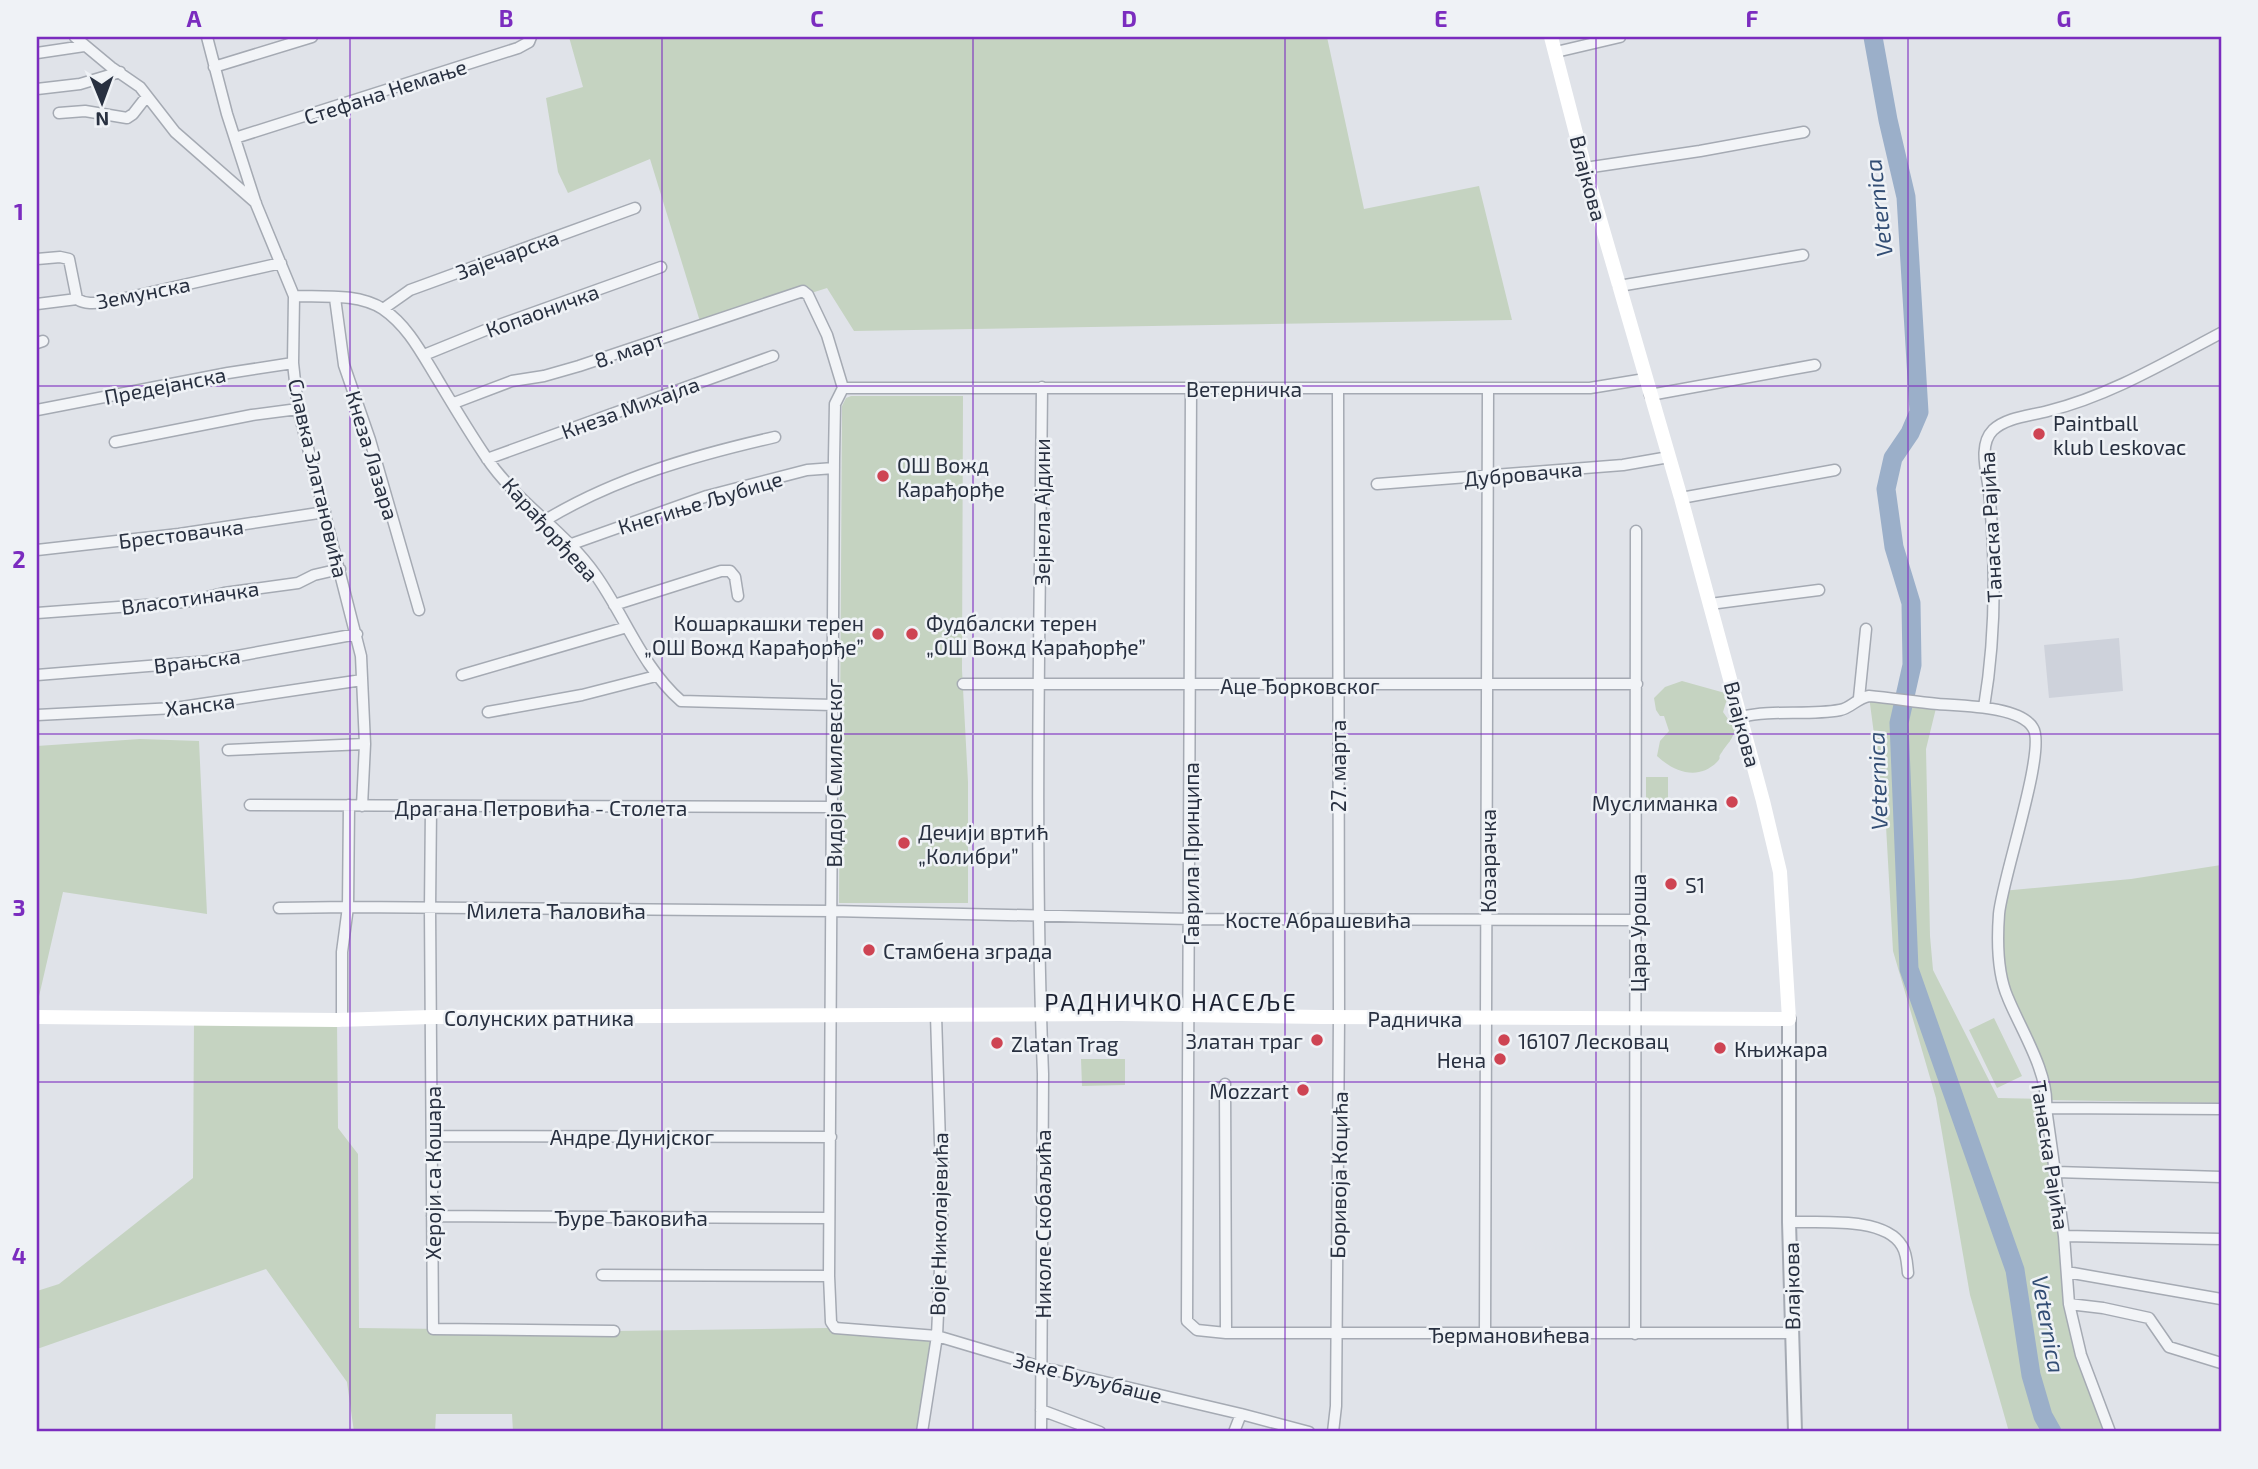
<svg xmlns="http://www.w3.org/2000/svg" width="2258" height="1469" font-family="'Exo 2',sans-serif">
  <style>
    .built { fill: #ced2db }
    .green { fill: #c5d3c1 }
    .lines { fill: none; stroke-linecap: round; stroke-linejoin: round }
    .river { stroke: #9bafc9; stroke-width: 19 }
    .minor-casing { stroke: #a5aab3; stroke-width: 13 }
    .tertiary-casing { stroke: #a5aab3; stroke-width: 16 }
    .minor { stroke: #f2f4f7; stroke-width: 10 }
    .tertiary { stroke: #f2f4f7; stroke-width: 12 }
    .secondary { stroke: #fff; stroke-width: 14 }
    .grid { fill: none; stroke: #7b2cbf; stroke-width: 2; stroke-opacity: 0.55 }
    .poi-dot { fill: #ce4453; stroke: #eff2f6; stroke-width: 2.5 }
    .labels { text-anchor: middle; dominant-baseline: central; stroke-width: 5; stroke-linejoin: round; paint-order: stroke }
    .street-label { font-size: 21px; fill: #283040; stroke: #eff2f6 }
    .poi-label { font-size: 21px; fill: #283040; stroke: #eff2f6; text-anchor: start }
    .water-label { font-size: 23px; font-style: italic; fill: #324d74; stroke: #eff2f6 }
    .quarter-label { font-size: 24px; letter-spacing: 2px; fill: #1b2131; stroke: #eff2f6 }
    .neatline { fill: none; stroke: #7b2cbf; stroke-width: 2.5 }
    .grid-label { font-size: 23px; text-anchor: middle; font-weight: bold; fill: #7b2cbf }
  </style>
  <rect width="100%" height="100%" fill="#e0e3e9"/>
  <path class="built" d="M2119 638 2123 691 2049 698 2044 645Z"/>
  <path class="green" d="M569 37H1327L1364 209 1479 186 1512 320 854 331 827 288 702 328 650 159 568 193 558 172 546 98 583 87Z
    M851 396H963L962 670 968 782V903H839L842 406 846 398Z
    M1682 681 1725 693 1727 699 1723 712 1735 729C1731 743 1729 741 1722 752 1716 760 1723 755 1717 762 1698 781 1674 772 1657 756L1660 741 1669 731 1664 716H1660L1656 710 1654 698 1665 687Z
    M1869 696 1937 704 1926 749 1930 936 1933 970 1998 1098 2046 1099 2003 984 2002 891 2131 879 2221 865V1103L2047 1100 2069 1304 2110 1432H2009L1970 1295 1936 1098 1893 951 1886 826Z
    M140 739 199 741 207 914 63 892 37 1005V746Z
    M1646 777H1668V801H1646Z
    M1994 1018 2022 1076 1997 1088 1969 1030Z
    M194 1019 337 1020 338 1128 358 1154 359 1328 614 1331 827 1328 937 1336 920 1432H513L512 1414H436L435 1432H354L347 1382 266 1269 37 1349V1291L59 1284 193 1178Z
    M1081 1059H1125V1085L1082 1086Z"/>
  <g class="lines">
    <path class="river" d="M1873 37 1888 120 1906 197 1919 412 1910 433 1893 458 1886 489 1894 547 1911 603 1912 665 1899 723 1909 969 2015 1270 2031 1375 2043 1416 2052 1432"/>
    <defs>
      <path id="minor" d="M75 37 111 67 140 87 175 132 256 203
        M207 37 227 114 256 204 294 296 293 363 298 409 361 656 365 744 362 806
        M1556 52 1620 37
        M37 53 84 46
        M214 67 312 37
        M37 89 80 84 120 72
        M59 113 85 111 127 118 133 114 147 96
        M235 138 518 48 529 42 531 37
        M1585 168 1700 151 1804 132
        M37 259 60 257 69 259 77 299C86 305 97 303 108 302L281 263
        M1619 286 1803 255
        M294 296C322 297 358 293 383 309 408 326 422 354 438 380 453 405 469 432 486 457 516 502 564 530 595 574 625 616 642 667 681 701L833 705
        M335 298 344 365 370 440 419 610
        M37 304 77 299
        M383 309 410 290 635 208
        M37 343 43 341
        M424 355 488 329 661 267
        M843 388H1590L1645 379
        M1191 388 1187 1321 1197 1330 1226 1333
        M1650 395 1815 365
        M454 403 512 381 544 376 579 366 803 291 808 295 827 335 843 388
        M37 410 228 373 293 363
        M115 442 252 415 298 409
        M487 459 773 356
        M1377 484 1623 465 1669 457
        M1681 498 1835 470
        M544 521C614 478 696 455 775 437
        M569 545 707 496 807 470 834 468
        M37 550 179 534 325 512
        M1710 604 1819 590
        M614 605 721 571H730L735 577 738 596
        M37 613 186 602 224 593 298 583 314 575 340 569
        M37 675 210 661 357 634
        M462 675 627 627
        M963 684H1637
        M1859 698 1866 629
        M1984 707C1996 636 1996 563 1989 491 1987 472 1978 445 1993 430 2007 417 2030 416 2048 411 2109 396 2166 362 2221 333
        M488 712 582 695 656 676
        M37 715 175 708 362 680
        M1741 717C1774 709 1807 716 1840 710 1851 708 1857 698 1869 696 1892 698 1915 702 1938 704 1961 706 2020 706 2033 728 2047 749 2002 879 1999 914 1997 941 1997 973 2008 998 2021 1030 2049 1073 2046 1108L2064 1236 2069 1304 2081 1355 2110 1432
        M228 750 365 744
        M250 805 832 807
        M431 807 430 909 433 1329 614 1331
        M279 908 348 907 832 911 1190 919 1637 920
        M342 1020V952L348 907 349 805
        M1225 1084 1226 1333H1792
        M2046 1108 2221 1109
        M433 1136 831 1137
        M2056 1172 2221 1177
        M432 1216 829 1218
        M1789 1222C1819 1223 1885 1216 1902 1246 1907 1254 1907 1264 1908 1273
        M2064 1236 2221 1239
        M2067 1272 2221 1299
        M602 1275 829 1276 831 1322 835 1328 937 1336 1041 1367 1241 1414 1309 1432
        M829 1276 834 458 835 404 843 388
        M2069 1304 2103 1308 2149 1318 2169 1347 2221 1363
        M1485 1333 1488 389
        M1635 1334 1636 531
        M1041 1410 1100 1432
        M922 1432 937 1336 942 1223 943 1168 940 1143 936 1015
        M1041 1432 1043 1074C1034 845 1040 616 1042 387
        M1234 1432 1241 1414
        M1333 1432 1336 1406 1339 1017 1338 388"/>
      <path id="tertiary" d="M1789 1019V1222L1795 1432"/>
    </defs>
    <use href="#minor" class="minor-casing"/>
    <use href="#tertiary" class="tertiary-casing"/>
    <use href="#minor" class="minor"/>
    <use href="#tertiary" class="tertiary"/>
    <path class="secondary" d="M37 1017 337 1020 431 1017 1121 1014 1322 1017 1789 1019 1780 872 1763 801 1681 498 1585 168 1551 37"/>
  </g>
  <path class="grid" d="M350 37V1432M662 37V1432M973 37V1432M1285 37V1432M1596 37V1432M1908 37V1432M37 386H2221M37 734H2221M37 1082H2221"/>
  <g class="poi-dot">
    <circle cx="2039" cy="434" r="7"/>
    <circle cx="883" cy="476" r="7"/>
    <circle cx="878" cy="634" r="7"/>
    <circle cx="912" cy="634" r="7"/>
    <circle cx="1732" cy="802" r="7"/>
    <circle cx="904" cy="843" r="7"/>
    <circle cx="1671" cy="884" r="7"/>
    <circle cx="869" cy="950" r="7"/>
    <circle cx="1317" cy="1040" r="7"/>
    <circle cx="1504" cy="1040" r="7"/>
    <circle cx="997" cy="1043" r="7"/>
    <circle cx="1720" cy="1048" r="7"/>
    <circle cx="1500" cy="1059" r="7"/>
    <circle cx="1303" cy="1090" r="7"/>
  </g>
  <g class="labels">
    <g class="street-label">
      <text transform="translate(385 91) rotate(-18)">Стефана Немање</text>
      <text transform="translate(1589 178) rotate(75)">Влајкова</text>
      <text transform="translate(507 254) rotate(-20)">Зајечарска</text>
      <text transform="translate(143 292) rotate(-11)">Земунска</text>
      <text transform="translate(542 310) rotate(-20)">Копаоничка</text>
      <text transform="translate(629 349) rotate(-19)">8. март</text>
      <text transform="translate(165 385) rotate(-11)">Предејанска</text>
      <text x="1244" y="388">Ветерничка</text>
      <text transform="translate(630 407) rotate(-20)">Кнеза Михајла</text>
      <text transform="translate(373 455) rotate(73)">Кнеза Лазара</text>
      <text transform="translate(1523 473) rotate(-5)">Дубровачка</text>
      <text transform="translate(319 478) rotate(77)">Славка Златановића</text>
      <text transform="translate(700 502) rotate(-17)">Кнегиње Љубице</text>
      <text transform="translate(1041 512) rotate(-90)">Зејнела Ајдини</text>
      <text transform="translate(1990 527) rotate(-93)">Танаска Рајића</text>
      <text transform="translate(551 529) rotate(48)">Карађорђева</text>
      <text transform="translate(181 533) rotate(-7)">Брестовачка</text>
      <text transform="translate(190 597) rotate(-8)">Власотиначка</text>
      <text transform="translate(197 660) rotate(-7)">Врањска</text>
      <text x="1300" y="685">Аце Ђорковског</text>
      <text transform="translate(200 704) rotate(-7)">Ханска</text>
      <text transform="translate(1743 724) rotate(75)">Влајкова</text>
      <text transform="translate(1337 766) rotate(-90)">27. марта</text>
      <text transform="translate(833 773) rotate(-90)">Видоја Смилевског</text>
      <text x="541" y="807">Драгана Петровића - Столета</text>
      <text transform="translate(1190 854) rotate(-90)">Гаврила Принципа</text>
      <text transform="translate(1487 861) rotate(-90)">Козарачка</text>
      <text x="556" y="910">Милета Ћаловића</text>
      <text x="1318" y="919">Косте Абрашевића</text>
      <text transform="translate(1637 933) rotate(-90)">Цара Уроша</text>
      <text x="539" y="1017">Солунских ратника</text>
      <text x="1415" y="1018">Радничка</text>
      <text x="632" y="1136">Андре Дунијског</text>
      <text transform="translate(2051 1155) rotate(81)">Танаска Рајића</text>
      <text transform="translate(432 1173) rotate(-90)">Хероји са Кошара</text>
      <text transform="translate(1338 1175) rotate(-89)">Боривоја Коцића</text>
      <text x="631" y="1217">Ђуре Ђаковића</text>
      <text transform="translate(938 1224) rotate(-89)">Воје Николајевића</text>
      <text transform="translate(1042 1224) rotate(-90)">Николе Скобаљића</text>
      <text transform="translate(1791 1286) rotate(-91)">Влајкова</text>
      <text x="1509" y="1334">Ђермановићева</text>
      <text transform="translate(1088 1377) rotate(14)">Зеке Буљубаше</text>
    </g>
    <g class="poi-label">
      <text x="2053" y="422">Paintball<tspan x="2053" dy="24">klub Leskovac</tspan></text>
      <text x="897" y="464">ОШ Вожд<tspan x="897" dy="24">Карађорђе</tspan></text>
      <text x="864" y="622" text-anchor="end">Кошаркашки терен<tspan x="864" dy="24">„ОШ Вожд Карађорђе”</tspan></text>
      <text x="926" y="622">Фудбалски терен<tspan x="926" dy="24">„ОШ Вожд Карађорђе”</tspan></text>
      <text x="1718" y="802" text-anchor="end">Муслиманка</text>
      <text x="918" y="831">Дечији вртић<tspan x="918" dy="24">„Колибри”</tspan></text>
      <text x="1685" y="884">S1</text>
      <text x="883" y="950">Стамбена зграда</text>
      <text x="1303" y="1040" text-anchor="end">Златан траг</text>
      <text x="1518" y="1040">16107 Лесковац</text>
      <text x="1011" y="1043">Zlatan Trag</text>
      <text x="1734" y="1048">Књижара</text>
      <text x="1486" y="1059" text-anchor="end">Нена</text>
      <text x="1289" y="1090" text-anchor="end">Mozzart</text>
    </g>
    <g class="water-label">
      <text transform="translate(1878 208) rotate(-97)">Veternica</text>
      <text transform="translate(1877 781) rotate(-92)">Veternica</text>
      <text transform="translate(2049 1324) rotate(80)">Veternica</text>
    </g>
    <g class="quarter-label">
      <text x="1171" y="1001">РАДНИЧКО НАСЕЉЕ</text>
    </g>
  </g>
  <rect width="2258" height="1469" fill="none" stroke="#eff2f6" stroke-width="77"/>
  <g transform="translate(102 102) rotate(179)" stroke="#eff2f6" stroke-width="5" paint-order="stroke">
  <path d="M0-5L12 26L0 18L-12 26Z" fill="#283040"/>
  <text y="-10" font-size="19" font-weight="bold" text-anchor="middle" fill="#283040">N</text>
  </g>
  <rect x="38" y="38" width="2182" height="1392" class="neatline"/>
  <g class="grid-label">
    <text x="194" y="27">A</text>
    <text x="506" y="27">B</text>
    <text x="817" y="27">C</text>
    <text x="1129" y="27">D</text>
    <text x="1441" y="27">E</text>
    <text x="1752" y="27">F</text>
    <text x="2064" y="27">G</text>
    <text x="19" y="220">1</text>
    <text x="19" y="568">2</text>
    <text x="19" y="916">3</text>
    <text x="19" y="1264">4</text>
  </g>
</svg>
